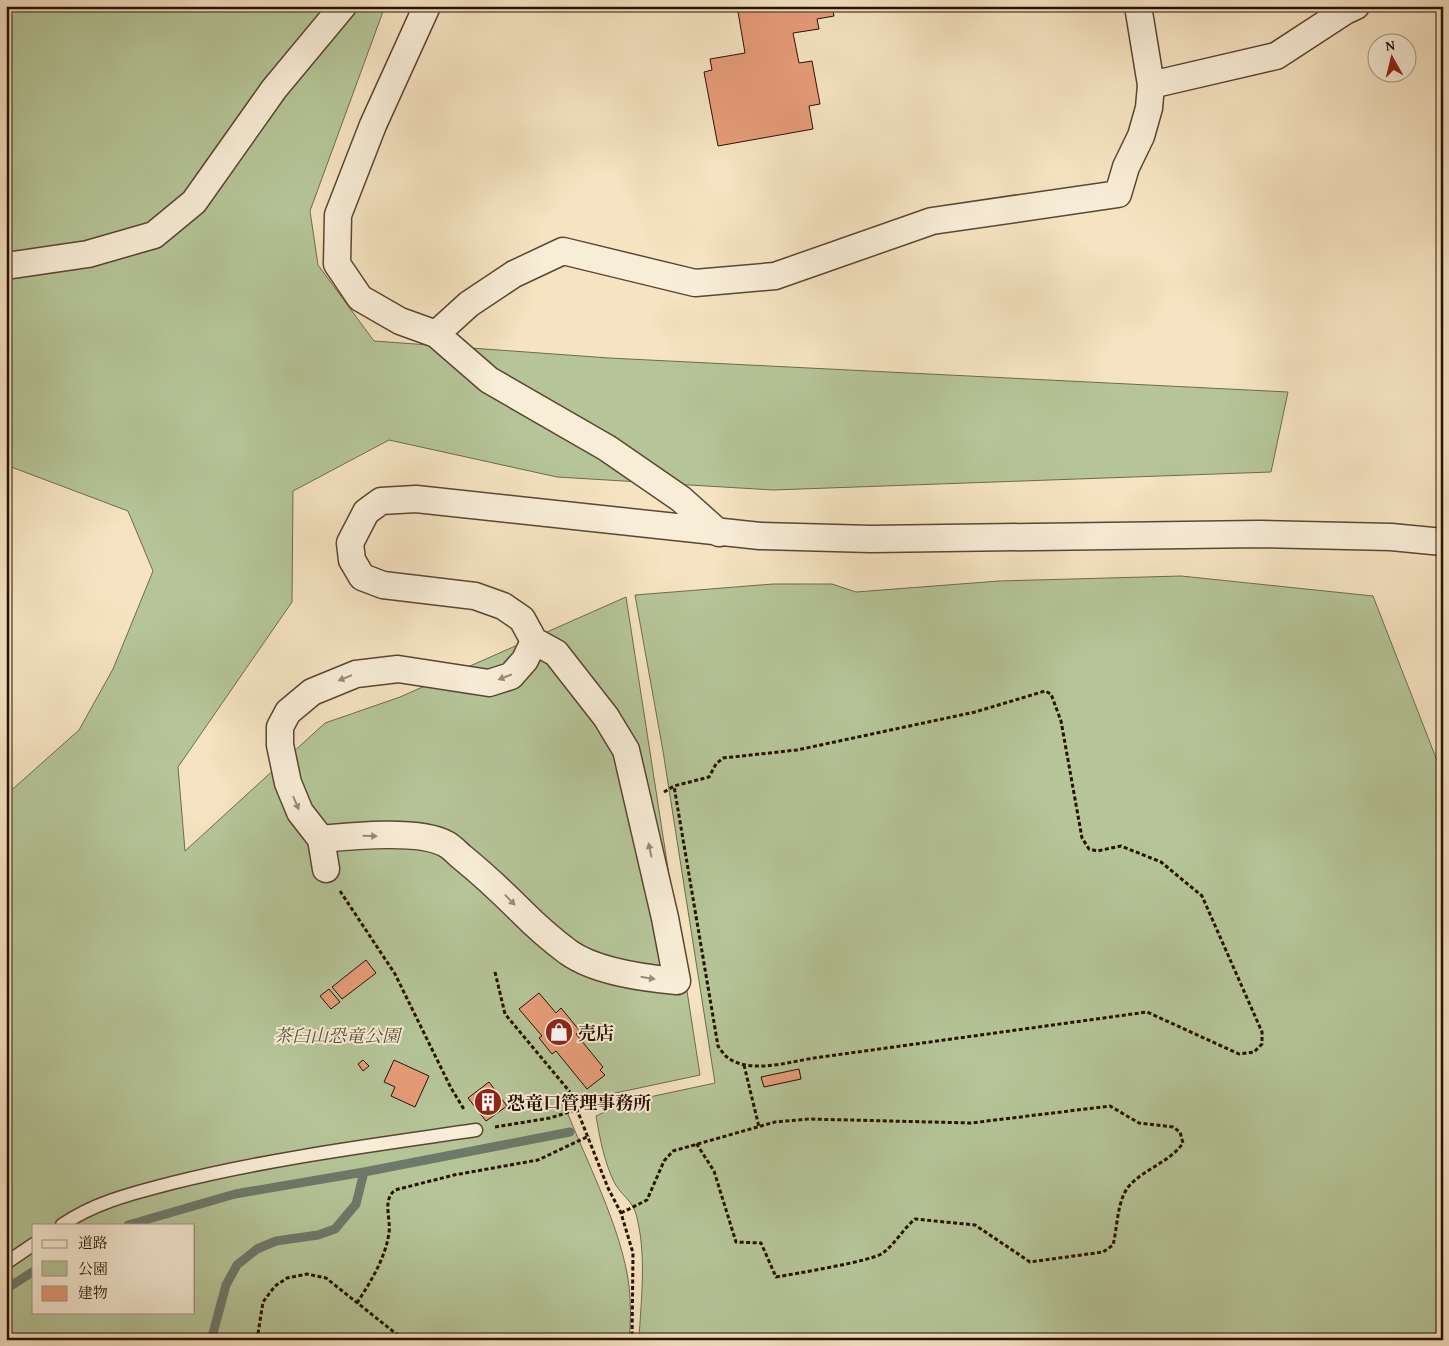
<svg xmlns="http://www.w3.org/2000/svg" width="1449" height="1346" font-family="'Gentium Book Plus','Noto Serif JP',serif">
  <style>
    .green { fill: #b5c598; stroke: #6e6b4d; fill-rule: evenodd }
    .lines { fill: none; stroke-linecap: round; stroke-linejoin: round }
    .stream { stroke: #6d796a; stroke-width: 9 }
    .building { fill: #e69c79; stroke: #261102 }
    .lane-casing { stroke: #5a4632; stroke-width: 15 }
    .street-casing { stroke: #5a4632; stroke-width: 29 }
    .path { stroke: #261102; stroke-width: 3; stroke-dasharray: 4 2.5; stroke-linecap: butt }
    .lane { stroke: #f8edd7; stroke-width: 12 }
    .street { stroke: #f8edd7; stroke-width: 26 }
    .oneway { fill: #9a8a77 }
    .labels { text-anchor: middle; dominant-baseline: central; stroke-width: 4; stroke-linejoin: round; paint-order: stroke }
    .poi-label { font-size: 18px; font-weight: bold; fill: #261102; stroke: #f8edd7; text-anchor: start }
    .park-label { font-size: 18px; font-style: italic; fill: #585036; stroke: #f8edd7 }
  </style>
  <rect width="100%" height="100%" fill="#f5e3c1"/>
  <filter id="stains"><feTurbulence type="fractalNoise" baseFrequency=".004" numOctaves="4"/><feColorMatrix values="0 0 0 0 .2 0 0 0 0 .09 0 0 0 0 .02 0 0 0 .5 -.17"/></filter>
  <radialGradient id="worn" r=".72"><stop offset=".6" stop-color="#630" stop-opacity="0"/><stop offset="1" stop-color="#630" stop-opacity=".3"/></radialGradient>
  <path class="green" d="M6 6H385L310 211 318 265 374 341 609 358 1288 392 1271 472 773 490 557 477 389 440 293 491 292 602 178 767 185 851 325 723 400 697 626 597 700 1075 564 1104C585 1159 622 1228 629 1286 631 1304 631 1322 629 1340H6V795L79 730 113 669 153 571 128 511 6 465ZM34 1225H194V1312H34Z
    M1181 576 1373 596 1443 776V1340H639C641 1299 647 1254 636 1214 632 1200 620 1194 614 1182 604 1161 600 1139 596 1116L626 1102 715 1083 663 751 635 595 773 584H832L856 592 999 581Z"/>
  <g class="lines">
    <path class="stream" d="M128 1225 235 1194 364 1172 570 1132
      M6 1289 34 1271
      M212 1337 226 1285 237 1265 257 1249 276 1241 318 1235 335 1229 356 1204 364 1172"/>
  </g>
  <path class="building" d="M737 6H832L834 16 817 19 819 29 793 33 799 63 812 61 820 104 809 106 813 129 718 146 704 72 712 70 710 59 745 53Z
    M366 960 376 973 342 999 332 987Z
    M329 989 340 1002 331 1009 320 996Z
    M539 993 556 1013 561 1008 580 1031 576 1034 603 1067 600 1070 605 1075 587 1089 556 1051 552 1054 539 1038 542 1036 519 1009Z
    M363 1060 369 1066 363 1071 358 1064Z
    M394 1060 429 1076 415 1107 391 1096 395 1087 384 1082Z
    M799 1069 801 1079 764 1087 761 1077Z
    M489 1082 507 1106 486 1121 468 1098Z"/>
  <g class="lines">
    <defs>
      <path id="lane" d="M62 1225C95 1202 134 1193 172 1183 272 1158 374 1145 476 1130
        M6 1263 34 1244"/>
      <path id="street" d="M427 6 373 125 338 215 337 264 360 298 400 321 436 334 489 380 607 448 681 499 719 533
        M1151 85 1276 56 1345 11 1356 6
        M6 266 88 254 154 235 194 202 274 89 343 6
        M436 334 469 304 514 274 563 251 695 283 775 276 932 221 1118 194 1126 167 1141 136 1149 108 1151 85 1138 6
        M321 839C351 836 420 829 446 844 452 847 458 854 463 858 484 875 503 893 522 912 536 926 552 940 568 952 596 972 644 978 677 981L665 918 626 750 606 717 556 653 534 641 522 619 503 606 475 596 383 585 362 577 352 560 350 543 366 512 381 501 416 499 760 536 871 539 1260 534 1391 537 1443 542
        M326 869 321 839 300 812 288 783 280 745V727L288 712 312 692 356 674 398 669 489 683 511 676 525 660 534 641"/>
    </defs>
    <use href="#lane" class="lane-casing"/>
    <use href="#street" class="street-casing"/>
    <path class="path" d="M664 792 674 786 709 777 716 764 723 758 797 750 975 712 1045 691 1051 694 1061 721 1082 838 1089 849 1097 851 1121 846 1161 862 1202 896 1262 1032V1044L1254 1052 1239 1054 1147 1012 814 1058C789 1062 751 1074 728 1058 724 1055 721 1050 718 1046L674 786
      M340 891 395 974 451 1088 465 1111
      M495 972 505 1014 570 1092 608 1188 621 1213 633 1253 632 1340
      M744 1065 759 1127
      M495 1127 550 1118 579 1109
      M621 1213 647 1200 664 1161 673 1151 775 1122 809 1119 971 1123 1110 1106 1139 1123 1173 1127 1180 1132 1183 1143C1168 1165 1134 1172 1124 1194 1117 1209 1117 1229 1113 1245L1103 1252 1030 1262 975 1225 915 1219C903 1229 895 1244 883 1253 873 1261 793 1274 776 1277L761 1243 736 1242 714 1171 696 1143
      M357 1303C371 1281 385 1259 389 1233 391 1217 382 1201 395 1190L454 1175 538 1160 589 1136
      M257 1340 263 1302 275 1286 287 1278 307 1274 326 1278 404 1340"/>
    <use href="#lane" class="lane"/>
    <use href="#street" class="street"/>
  </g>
  <defs><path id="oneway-solid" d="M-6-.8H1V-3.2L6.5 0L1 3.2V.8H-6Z" transform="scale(1.25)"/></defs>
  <g class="oneway">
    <use href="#oneway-solid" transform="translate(505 677) rotate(159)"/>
    <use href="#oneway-solid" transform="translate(345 678) rotate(158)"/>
    <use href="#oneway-solid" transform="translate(296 803) rotate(67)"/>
    <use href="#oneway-solid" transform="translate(370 836) rotate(1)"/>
    <use href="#oneway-solid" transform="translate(650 850) rotate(-102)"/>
    <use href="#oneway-solid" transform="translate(510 900) rotate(46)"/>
    <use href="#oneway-solid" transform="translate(648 978) rotate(9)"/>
  </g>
  <defs>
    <symbol id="shop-disc" viewBox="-11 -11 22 22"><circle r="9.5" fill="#8f2418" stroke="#f8edd7"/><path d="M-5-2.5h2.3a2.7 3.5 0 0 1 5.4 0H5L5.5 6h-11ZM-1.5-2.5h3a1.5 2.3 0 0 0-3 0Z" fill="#fff"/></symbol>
    <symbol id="building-disc" viewBox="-11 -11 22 22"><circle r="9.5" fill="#8f2418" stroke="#f8edd7"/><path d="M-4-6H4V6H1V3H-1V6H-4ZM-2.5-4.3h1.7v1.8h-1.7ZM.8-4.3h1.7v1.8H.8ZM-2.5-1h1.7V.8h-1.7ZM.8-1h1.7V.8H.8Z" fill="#fff"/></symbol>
  </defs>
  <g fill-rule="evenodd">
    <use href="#shop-disc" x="543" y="1016" width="32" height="32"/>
    <use href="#building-disc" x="472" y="1086" width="32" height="32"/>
  </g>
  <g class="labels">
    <g class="poi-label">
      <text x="578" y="1032">売店</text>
      <text x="507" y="1102">恐竜口管理事務所</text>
    </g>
    <g class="park-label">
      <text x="337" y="1035">茶臼山恐竜公園</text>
    </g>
  </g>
  <rect width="1449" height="1346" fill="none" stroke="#f5e3c1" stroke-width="25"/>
  <rect x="8" y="8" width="1434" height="1331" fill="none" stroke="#261102" stroke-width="2.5"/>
  <rect x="12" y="12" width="1424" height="1321" fill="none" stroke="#261102"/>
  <rect x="32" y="1224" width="162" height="90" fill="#f8edd7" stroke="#a49582"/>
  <rect x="42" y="1240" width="25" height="8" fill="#f8edd7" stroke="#a49582"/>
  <text x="78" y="1248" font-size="15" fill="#261102">道路</text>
  <rect x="42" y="1261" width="25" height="15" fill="#b5c598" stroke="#a49582"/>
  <text x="78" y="1274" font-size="15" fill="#261102">公園</text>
  <rect x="42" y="1286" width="25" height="15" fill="#e69c79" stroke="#a49582"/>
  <text x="78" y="1298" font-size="15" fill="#261102">建物</text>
  <g transform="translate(1392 58) rotate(352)"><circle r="24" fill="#f8edd7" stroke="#a49582"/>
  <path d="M0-4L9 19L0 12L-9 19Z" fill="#8f2418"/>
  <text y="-8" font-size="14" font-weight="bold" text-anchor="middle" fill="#261102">N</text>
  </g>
  <rect width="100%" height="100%" filter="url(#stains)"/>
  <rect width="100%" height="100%" fill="url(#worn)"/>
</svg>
